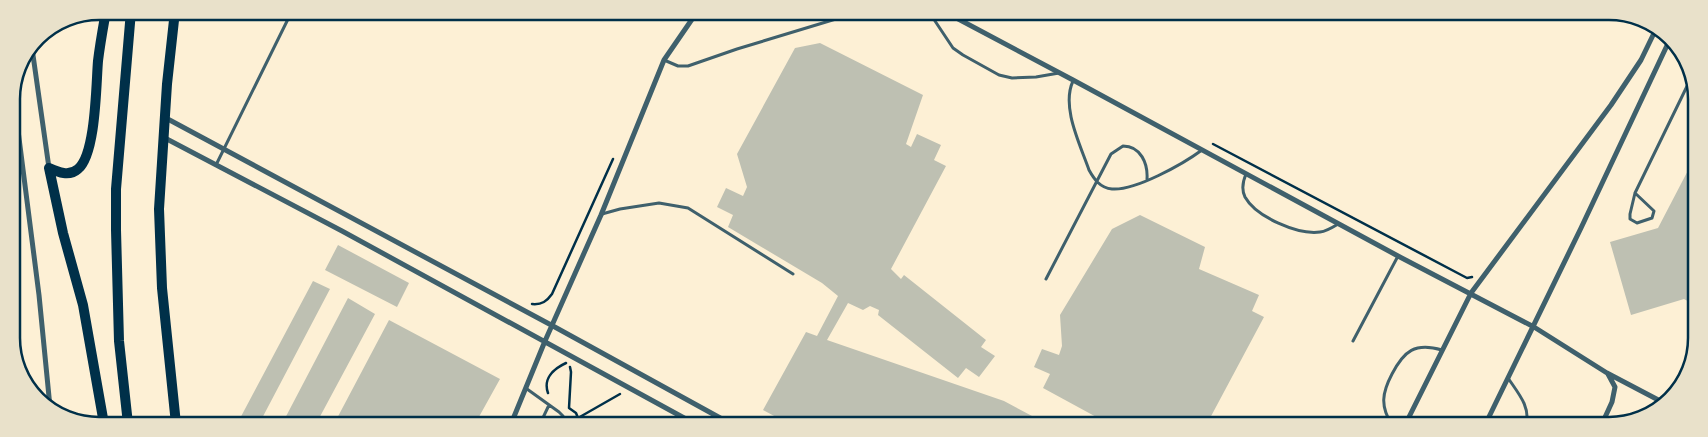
<svg xmlns="http://www.w3.org/2000/svg" width="1708" height="437" font-family="'Exo 2',sans-serif">
  <style>
    .building { fill: #bec0b2 }
    .lines { fill: none; stroke-linecap: round; stroke-linejoin: round }
    .path { stroke: #003049; stroke-width: 2.5 }
    .service { stroke: #3f606c; stroke-width: 3 }
    .minor { stroke: #3f606c; stroke-width: 5 }
    .primary { stroke: #003049; stroke-width: 10 }
    .rim { fill: none; stroke: #003049; stroke-width: 2.5 }
  </style>
  <rect width="100%" height="100%" fill="#fdf0d5"/>
  <path class="building" d="M820 43 923 95 906 144 911 147 917 134 941 145 934 160 946 166 891 269 901 279 904 275 986 340 981 347 995 356 979 377 966 368 958 378 878 315 879 310 870 306 863 310 848 303 827 340 1004 401 1049 425H791L763 410 806 332 817 336 838 296 822 283 728 227 733 215 717 207 726 188 743 196 747 187 737 154 795 48Z
    M1695 157V305L1684 299 1631 315 1610 242 1658 228Z
    M1140 215 1205 247 1199 269 1259 295 1252 311 1264 317 1209 420 1215 425H1111L1043 388 1050 374 1034 367 1042 349 1059 355 1062 346 1060 315 1112 229Z
    M338 245 409 283 397 307 325 270Z
    M313 281 330 289 259 424H237Z
    M348 298 375 314 316 424H282Z
    M389 320 500 379 475 424H334Z"/>
  <g class="lines">
    <path class="path" d="M1213 144 1467 278 1472 277
      M532 304C542 305 547 301 552 294L613 159
      M570 367 571 372 569 408 576 413 578 418 620 394
      M548 393C543 379 553 369 566 363
      M578 425V418"/>
    <path class="service" d="M929 12 953 48 963 55 999 75 1012 78 1036 77 1059 73
      M664 60 678 66H688L737 49 859 12
      M1073 81C1061 107 1080 144 1089 170 1094 179 1100 188 1112 189 1135 191 1183 164 1202 150
      M216 165 292 11
      M1246 174C1243 181 1241 189 1245 197 1256 217 1298 235 1320 232 1327 231 1333 227 1338 224
      M1635 193 1654 211 1652 218 1637 223 1630 219V214L1635 193 1692 76
      M602 214 620 209 659 203 688 208 793 274
      M1046 279 1111 154 1123 146C1141 146 1148 164 1147 179
      M1353 341 1398 256
      M1508 378C1518 393 1531 407 1526 425
      M527 389 559 412 563 416 566 424
      M540 424 549 405
      M1392 425C1380 406 1382 393 1392 374 1404 351 1415 342 1442 350"/>
    <path class="minor" d="M945 12 1073 80 1398 256 1534 327 1607 373 1666 404
      M32 48 49 168
      M13 91 39 295 50 407
      M164 117 553 326 733 425
      M163 137 342 231 697 425
      M511 424 545 341 601 215 664 60 697 12
      M1405 425 1471 293 1611 105 1641 60 1656 29
      M1485 425 1581 228 1671 37
      M1601 426 1612 402 1615 387 1608 374"/>
    <path class="primary" d="M175 11 167 84 159 209 162 288 176 424
      M49 168 63 233 83 305 104 424
      M49 168C58 172 69 177 78 169 96 154 96 85 98 61 100 44 103 28 106 11
      M128 424 119 341 116 230V189L131 11"/>
  </g>
  <path d="M0 0H1708V437H0ZM99 20H1609A79 79 0 0 1 1688 99V338A79 79 0 0 1 1609 417H99A79 79 0 0 1 20 338V99A79 79 0 0 1 99 20Z" fill="#e9e1ca" fill-rule="evenodd"/>
  <path class="rim" d="M99 20H1609A79 79 0 0 1 1688 99V338A79 79 0 0 1 1609 417H99A79 79 0 0 1 20 338V99A79 79 0 0 1 99 20Z"/>
</svg>
